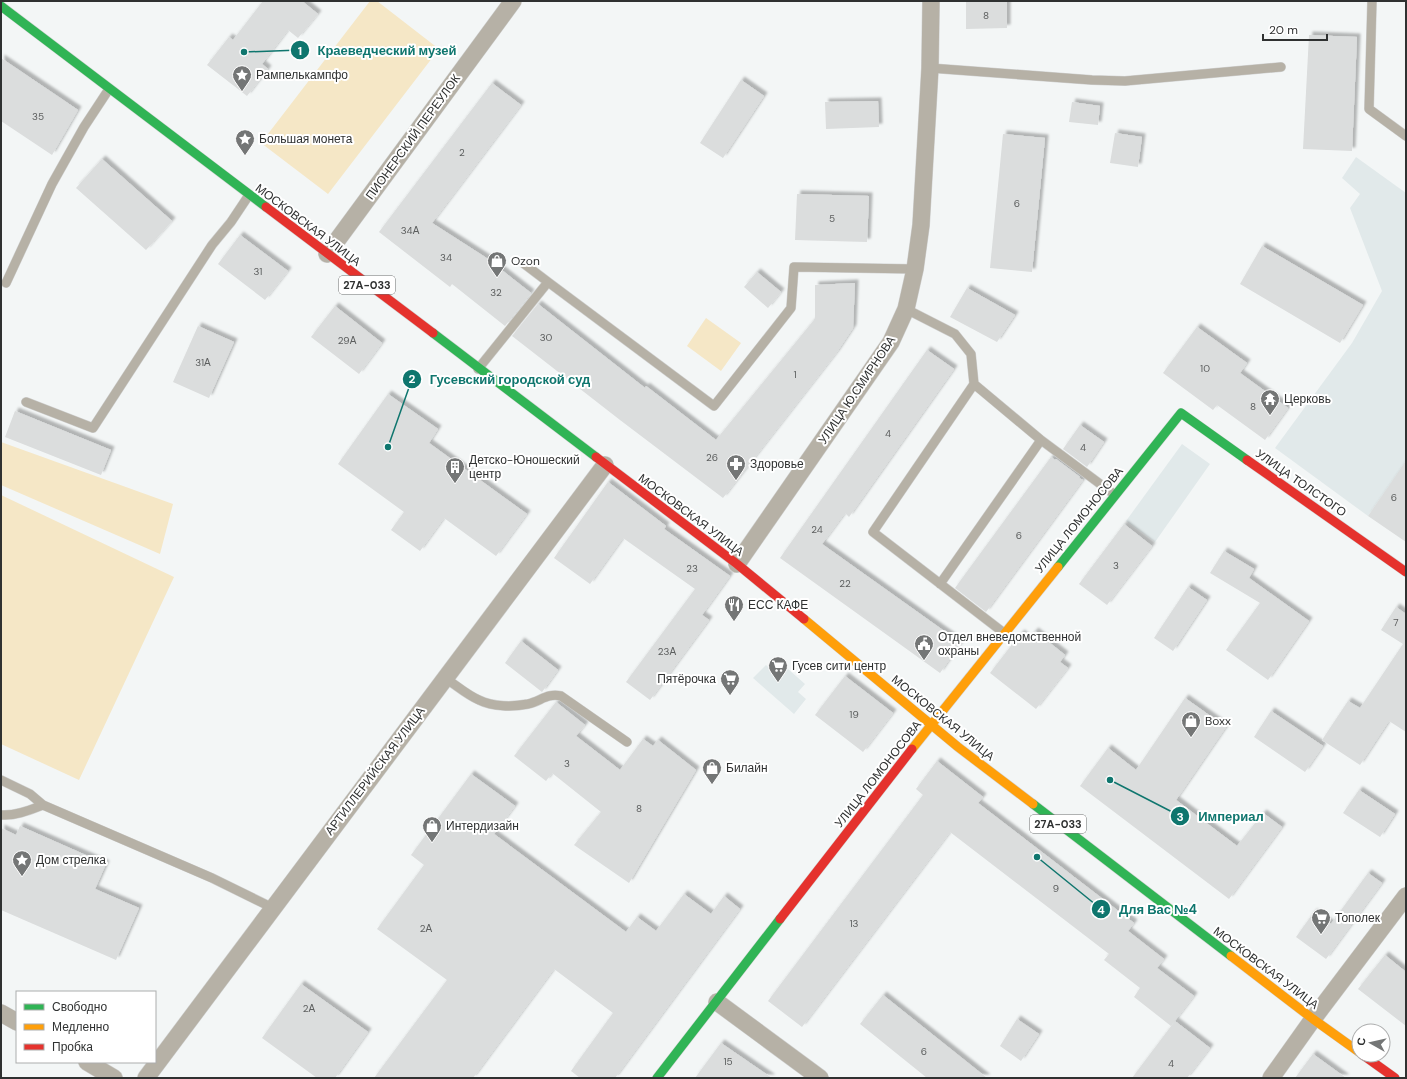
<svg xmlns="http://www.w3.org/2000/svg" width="1407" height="1079" font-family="'DM Sans',sans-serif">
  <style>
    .built { fill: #e1e9ea }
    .green { fill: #f5e7c6 }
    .building { fill: #dbdddd; filter: url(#shadow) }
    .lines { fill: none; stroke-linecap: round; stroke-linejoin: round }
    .lane-casing { stroke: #d1d2d2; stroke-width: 10 }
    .street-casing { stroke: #d1d2d2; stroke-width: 18 }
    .fast-casing { stroke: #d1d2d2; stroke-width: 10 }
    .slow-casing { stroke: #d1d2d2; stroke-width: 10 }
    .jam-casing { stroke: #d1d2d2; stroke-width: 10 }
    .lane { stroke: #b6b1a6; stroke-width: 9 }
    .street { stroke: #b6b1a6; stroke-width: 17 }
    .fast { stroke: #30b455; stroke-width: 9 }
    .slow { stroke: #ff9f0a; stroke-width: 9 }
    .jam { stroke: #e5322d; stroke-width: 9 }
    .labels { text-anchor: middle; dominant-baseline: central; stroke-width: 4; stroke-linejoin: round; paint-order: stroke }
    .number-label { font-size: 10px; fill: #5c5e5e }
    .shield { fill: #fff; stroke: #6d6f6f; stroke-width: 1 }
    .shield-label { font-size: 11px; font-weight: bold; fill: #2f3131 }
    .poi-label { font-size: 12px; fill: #2f3131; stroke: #fff; text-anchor: start }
    .street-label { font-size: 12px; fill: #2f3131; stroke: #fff }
    .leader { fill: none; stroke: #0f766e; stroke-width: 1.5 }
    .callout-dot { fill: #0f766e; stroke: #fff; stroke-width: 1.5 }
    .mark-label { font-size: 12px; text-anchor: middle; font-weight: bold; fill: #fff }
    .callout-label { font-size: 13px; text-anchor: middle; font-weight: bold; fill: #0f766e; stroke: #fff; stroke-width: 4; stroke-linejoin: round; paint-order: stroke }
  </style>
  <defs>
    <filter id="shadow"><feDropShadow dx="3.5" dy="-3.5" stdDeviation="1" flood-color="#0004"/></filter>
  </defs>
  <rect width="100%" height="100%" fill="#f3f6f6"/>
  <path class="built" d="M1356 157 1406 193V479L1398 473 1368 516 1275 448 1352 343 1382 291 1350 208 1360 194 1342 178Z
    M1182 444 1210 464 1155 542 1126 521Z
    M766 665 780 678 788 669 805 684 798 692 806 699 794 714 753 678Z"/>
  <path class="green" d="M370 1H377L439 49 328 194 261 143Z
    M706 318 741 343 721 371 687 346Z
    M1 442 173 504 160 554 1 485Z
    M1 495 174 577 79 780 1 744Z"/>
  <path class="building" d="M263 1H302L318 14 298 38 288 30 262 64 268 69 247 96 207 65 229 37 233 40Z
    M966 1H1007V28L966 29Z
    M1309 35 1357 37 1352 151 1303 149Z
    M1 58 78 110 52 155 1 121Z
    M741 80 764 96 723 158 700 143Z
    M492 83 521 105 432 223 485 257 531 293 505 326 452 284 450 287 379 232Z
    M878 101 879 127 826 129 825 102Z
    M1072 102 1100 106 1098 125 1069 122Z
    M1115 133 1142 137 1138 167 1110 163Z
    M1003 134 1045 138 1032 272 990 268Z
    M102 159 172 221 146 250 76 188Z
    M797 194 869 196 867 242 795 240Z
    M240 235 288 271 265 300 218 264Z
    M1262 246 1363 305 1340 343 1240 284Z
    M757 272 781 292 768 308 744 287Z
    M855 283 853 328 837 352 723 498 620 420 512 336 538 304 645 388 646 386 716 440 814 320H815V285Z
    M967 288 1015 315 997 342 950 317Z
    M335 306 382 343 359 374 311 337Z
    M198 326 234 342 209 398 173 382Z
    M1197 327 1247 363 1240 373 1288 408 1265 440 1217 405 1213 410 1163 373Z
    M927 350 954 369 849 517 845 513 822 544 961 643 940 673 780 558Z
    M388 394 438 429 429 443 527 514 496 556 444 518 420 551 391 530 404 512 338 464Z
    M15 411 111 450 101 475 5 437Z
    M1080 425 1104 442 1087 467 1063 449Z
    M1051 457 1055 460 1056 459 1080 477 1079 478 1083 480 986 612 955 588Z
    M1406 461V542L1368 516Z
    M608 482 666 526 664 529 730 576 702 615 709 620 650 700 626 682 695 589 623 538 590 584 554 558Z
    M1124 524 1152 546 1107 605 1079 584Z
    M1224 551 1254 569 1249 578 1309 621 1268 680 1226 650 1260 603 1210 573Z
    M1188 587 1207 600 1173 651 1154 638Z
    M1396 607 1406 614V732L1389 721 1360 765 1322 740 1348 701 1360 708 1403 644 1381 630Z
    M1035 631 1065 655 1060 662 1068 668 1036 709 990 673 1021 633 1028 639Z
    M521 641 558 670 542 692 505 663Z
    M845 676 893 713 863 752 815 715Z
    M1185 698 1226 727 1176 800 1237 846 1263 813 1282 827 1229 899 1080 786 1108 748 1136 770Z
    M556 702 585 725 576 736 620 770 643 739 653 746 658 740 696 770 629 883 574 845 601 812 552 773 546 781 514 756Z
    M1271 711 1323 746 1305 772 1254 737Z
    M937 761 983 797 978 803 1134 923 1128 931 1164 959 1157 968 1194 996 1171 1026 1134 997 1140 988 1104 960 1109 954 950 832 802 1027 768 1001 923 795 916 789Z
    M471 774 515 806 494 834 626 932 637 917 656 931 684 894 711 914 724 896 740 909 615 1078H580L571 1071 613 1013 554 969 473 1078H374L447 980 377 929 424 865 411 855Z
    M1359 790 1395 814 1380 837 1343 813Z
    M20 826 106 864 95 889 139 908 116 960 1 910V828L16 835Z
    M1368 873 1382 883 1326 959 1296 937 1314 912 1331 924Z
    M1385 955 1406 972V1026L1358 989Z
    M301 984 368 1032 335 1078H317L262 1038Z
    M883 995 987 1078H927L860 1024Z
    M1017 1019 1039 1034 1021 1061 1000 1046Z
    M1175 1021 1210 1048 1187 1078H1132Z
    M721 1043 772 1078H695Z
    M1313 1054 1346 1078H1295Z"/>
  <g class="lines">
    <defs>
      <path id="lane" d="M1372 1 1369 109 1406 136
        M930 68 1092 80 1125 81 1281 67
        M523 263 548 282
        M6 283 52 184 84 127 109 89
        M906 309 955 334 971 354 974 384 1041 440 1115 495
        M478 369 548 282 714 406 791 308 794 267 915 269
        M974 384 873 532 1004 633
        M26 402 93 428 212 245 231 222 249 195
        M940 584 1041 440
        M445 678C456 685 467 695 479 700 493 707 513 707 528 704 541 701 547 693 561 696L627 742
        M1 780 30 794 43 805 212 878 273 908
        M1 815C16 816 30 810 43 805"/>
      <path id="street" d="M327 254 513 1
        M737 564 891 342 906 309 915 269 921 225 930 68 931 1
        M717 1002 820 1078
        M1 1013 17 1022
        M87 1062 114 1078
        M146 1078 605 465
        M1271 1078 1313 1019 1406 896"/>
      <path id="fast" d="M1 6 266 207
        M433 333 596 457
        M1058 567 1181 413 1247 460
        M1033 804 1231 956
        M657 1078 780 919"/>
      <path id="slow" d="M804 619 958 747 1033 804
        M912 749 1058 567
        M1231 956 1313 1019 1359 1052"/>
      <path id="jam" d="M266 207 433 333
        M596 457 737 564 804 619
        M1247 460 1406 572
        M780 919 912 749
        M1363 1055 1395 1078"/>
    </defs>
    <use href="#lane" class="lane-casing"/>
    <use href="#street" class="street-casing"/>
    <use href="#fast" class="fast-casing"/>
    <use href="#slow" class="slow-casing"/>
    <use href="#jam" class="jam-casing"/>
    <use href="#lane" class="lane"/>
    <use href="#street" class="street"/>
    <use href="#fast" class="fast"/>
    <use href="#slow" class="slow"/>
    <use href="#jam" class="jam"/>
  </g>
  <defs>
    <symbol id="sight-pin" viewBox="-11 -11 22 30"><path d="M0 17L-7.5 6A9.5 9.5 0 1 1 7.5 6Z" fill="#747676" stroke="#fff"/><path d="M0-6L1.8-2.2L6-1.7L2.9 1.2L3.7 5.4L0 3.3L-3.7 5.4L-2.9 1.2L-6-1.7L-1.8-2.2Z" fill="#fff"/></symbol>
    <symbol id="shop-pin" viewBox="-11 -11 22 30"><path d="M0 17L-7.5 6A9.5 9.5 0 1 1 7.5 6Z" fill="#747676" stroke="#fff"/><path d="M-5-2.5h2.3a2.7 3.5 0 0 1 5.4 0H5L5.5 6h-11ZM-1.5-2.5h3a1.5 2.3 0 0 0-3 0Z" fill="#fff"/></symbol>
    <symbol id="temple-pin" viewBox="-11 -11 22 30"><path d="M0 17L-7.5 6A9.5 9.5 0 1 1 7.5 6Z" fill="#747676" stroke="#fff"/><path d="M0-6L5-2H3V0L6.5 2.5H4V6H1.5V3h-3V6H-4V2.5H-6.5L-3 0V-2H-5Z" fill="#fff"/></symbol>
    <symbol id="pharmacy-pin" viewBox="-11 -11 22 30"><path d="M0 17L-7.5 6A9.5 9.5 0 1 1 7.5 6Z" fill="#747676" stroke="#fff"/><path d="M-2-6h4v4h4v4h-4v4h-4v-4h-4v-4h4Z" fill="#fff"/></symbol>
    <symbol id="building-pin" viewBox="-11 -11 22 30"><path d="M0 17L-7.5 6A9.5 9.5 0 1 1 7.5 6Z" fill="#747676" stroke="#fff"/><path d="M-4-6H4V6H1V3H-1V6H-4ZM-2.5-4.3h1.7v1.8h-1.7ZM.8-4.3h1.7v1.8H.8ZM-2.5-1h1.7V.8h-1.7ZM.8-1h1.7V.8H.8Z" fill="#fff"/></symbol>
    <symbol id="restaurant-pin" viewBox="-11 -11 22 30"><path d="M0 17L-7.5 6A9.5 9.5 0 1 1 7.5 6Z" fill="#747676" stroke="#fff"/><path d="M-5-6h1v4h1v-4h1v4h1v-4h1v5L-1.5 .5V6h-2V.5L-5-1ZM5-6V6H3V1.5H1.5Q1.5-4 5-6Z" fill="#fff"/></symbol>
    <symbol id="civic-pin" viewBox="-11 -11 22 30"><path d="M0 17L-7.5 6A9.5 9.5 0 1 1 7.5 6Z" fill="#747676" stroke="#fff"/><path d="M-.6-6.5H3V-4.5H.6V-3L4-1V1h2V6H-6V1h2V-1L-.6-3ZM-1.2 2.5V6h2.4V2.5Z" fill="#fff"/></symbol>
    <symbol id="supermarket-pin" viewBox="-11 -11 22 30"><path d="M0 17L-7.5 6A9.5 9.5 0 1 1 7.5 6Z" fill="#747676" stroke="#fff"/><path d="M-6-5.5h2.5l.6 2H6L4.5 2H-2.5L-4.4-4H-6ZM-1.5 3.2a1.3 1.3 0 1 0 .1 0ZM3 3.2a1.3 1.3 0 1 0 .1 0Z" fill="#fff"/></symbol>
  </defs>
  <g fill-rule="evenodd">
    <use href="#sight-pin" x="231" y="64" width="22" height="30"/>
    <use href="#sight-pin" x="234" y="128" width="22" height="30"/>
    <use href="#shop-pin" x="486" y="250" width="22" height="30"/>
    <use href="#temple-pin" x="1259" y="388" width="22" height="30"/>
    <use href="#pharmacy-pin" x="725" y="453" width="22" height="30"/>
    <use href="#building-pin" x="444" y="456" width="22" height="30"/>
    <use href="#restaurant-pin" x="723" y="594" width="22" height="30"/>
    <use href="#civic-pin" x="913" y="633" width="22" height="30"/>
    <use href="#supermarket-pin" x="767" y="655" width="22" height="30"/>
    <use href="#supermarket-pin" x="719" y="668" width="22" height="30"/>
    <use href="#shop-pin" x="1180" y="710" width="22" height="30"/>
    <use href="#shop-pin" x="701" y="757" width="22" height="30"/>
    <use href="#shop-pin" x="421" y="815" width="22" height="30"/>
    <use href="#sight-pin" x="11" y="849" width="22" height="30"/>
    <use href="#supermarket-pin" x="1310" y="907" width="22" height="30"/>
  </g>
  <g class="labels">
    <g class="number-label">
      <text x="986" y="15">8</text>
      <text x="38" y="116">35</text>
      <text x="462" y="152">2</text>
      <text x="1017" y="203">6</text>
      <text x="832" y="218">5</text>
      <text x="410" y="230">34А</text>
      <text x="446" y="257">34</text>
      <text x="258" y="271">31</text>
      <text x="496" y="292">32</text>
      <text x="546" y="337">30</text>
      <text x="347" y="340">29А</text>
      <text x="203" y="362">31А</text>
      <text x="1205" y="368">10</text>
      <text x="795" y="374">1</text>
      <text x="1253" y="406">8</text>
      <text x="888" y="433">4</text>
      <text x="1083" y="447">4</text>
      <text x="712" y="457">26</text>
      <text x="1394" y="497">6</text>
      <text x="817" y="529">24</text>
      <text x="1019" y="535">6</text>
      <text x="1116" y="565">3</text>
      <text x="692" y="568">23</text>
      <text x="845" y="583">22</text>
      <text x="1396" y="622">7</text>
      <text x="667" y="651">23А</text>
      <text x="854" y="714">19</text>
      <text x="567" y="763">3</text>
      <text x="639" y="808">8</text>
      <text x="1056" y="888">9</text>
      <text x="854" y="923">13</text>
      <text x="426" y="928">2А</text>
      <text x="309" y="1008">2А</text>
      <text x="924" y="1051">6</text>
      <text x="728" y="1061">15</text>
      <text x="1171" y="1063">4</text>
    </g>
    <g class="shield">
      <rect x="339" y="276" width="56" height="18" rx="3"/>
      <rect x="1030" y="815" width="56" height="18" rx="3"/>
    </g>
    <g class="shield-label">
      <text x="367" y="285">27А-033</text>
      <text x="1058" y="824">27А-033</text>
    </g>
    <g class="poi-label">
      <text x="256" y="75">Рампелькампфо</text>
      <text x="259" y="139">Большая монета</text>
      <text x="511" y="261">Ozon</text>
      <text x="1284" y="399">Церковь</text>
      <text x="469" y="460">Детско-Юношеский<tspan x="469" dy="14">центр</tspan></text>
      <text x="750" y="464">Здоровье</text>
      <text x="748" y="605">ЕСС КАФЕ</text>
      <text x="938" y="637">Отдел вневедомственной<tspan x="938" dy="14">охраны</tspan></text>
      <text x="792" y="666">Гусев сити центр</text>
      <text x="716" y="679" text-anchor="end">Пятёрочка</text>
      <text x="1205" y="721">Boxx</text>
      <text x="726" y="768">Билайн</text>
      <text x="446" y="826">Интердизайн</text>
      <text x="36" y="860">Дом стрелка</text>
      <text x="1335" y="918">Тополек</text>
    </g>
    <g class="street-label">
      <text transform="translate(413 137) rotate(-54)">ПИОНЕРСКИЙ ПЕРЕУЛОК</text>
      <text transform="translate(308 225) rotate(37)">МОСКОВСКАЯ УЛИЦА</text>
      <text transform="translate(857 390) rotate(-56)">УЛИЦА Ю.СМИРНОВА</text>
      <text transform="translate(1301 483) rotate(35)">УЛИЦА ТОЛСТОГО</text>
      <text transform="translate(691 515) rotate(37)">МОСКОВСКАЯ УЛИЦА</text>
      <text transform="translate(1079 520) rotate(-51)">УЛИЦА ЛОМОНОСОВА</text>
      <text transform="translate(943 718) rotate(39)">МОСКОВСКАЯ УЛИЦА</text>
      <text transform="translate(375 771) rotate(-53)">АРТИЛЛЕРИЙСКАЯ УЛИЦА</text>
      <text transform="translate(878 774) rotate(-52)">УЛИЦА ЛОМОНОСОВА</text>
      <text transform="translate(1266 968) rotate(37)">МОСКОВСКАЯ УЛИЦА</text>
    </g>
  </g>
  <path class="leader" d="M244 52L300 50M388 447L412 379M1110 780L1180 816M1037 857L1101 909"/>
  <g class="callout-dot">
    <circle cx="244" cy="52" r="4"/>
    <circle cx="388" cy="447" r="4"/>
    <circle cx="1110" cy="780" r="4"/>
    <circle cx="1037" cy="857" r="4"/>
    <circle cx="300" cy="50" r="10"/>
    <circle cx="412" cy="379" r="10"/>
    <circle cx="1180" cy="816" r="10"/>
    <circle cx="1101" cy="909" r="10"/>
  </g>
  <g class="mark-label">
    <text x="300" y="55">1</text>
    <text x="412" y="383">2</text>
    <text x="1180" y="821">3</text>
    <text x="1101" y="914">4</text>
  </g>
  <g class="callout-label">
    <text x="387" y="55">Краеведческий музей</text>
    <text x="510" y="384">Гусевский городской суд</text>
    <text x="1231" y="821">Империал</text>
    <text x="1158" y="914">Для Вас №4</text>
  </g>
  <rect width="1407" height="1079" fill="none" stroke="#2f3131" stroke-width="4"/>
  <rect x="16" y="991" width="140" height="72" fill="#ffffff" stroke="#acadad"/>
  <rect x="24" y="1004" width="20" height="6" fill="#30b455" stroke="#acadad"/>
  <text x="52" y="1011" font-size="12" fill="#2f3131">Свободно</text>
  <rect x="24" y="1024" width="20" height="6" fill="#ff9f0a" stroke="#acadad"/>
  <text x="52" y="1031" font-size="12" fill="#2f3131">Медленно</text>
  <rect x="24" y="1044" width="20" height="6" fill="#e5322d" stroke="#acadad"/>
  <text x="52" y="1051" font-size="12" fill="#2f3131">Пробка</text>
  <g transform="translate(1371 1043) rotate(278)"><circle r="19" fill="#ffffff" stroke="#acadad"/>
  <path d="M0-3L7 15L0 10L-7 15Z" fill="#747676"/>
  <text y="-6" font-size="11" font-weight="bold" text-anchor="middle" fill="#2f3131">С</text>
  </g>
  <path d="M1263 34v6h64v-6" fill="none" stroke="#2f3131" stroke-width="2"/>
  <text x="1269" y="34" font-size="12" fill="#2f3131" stroke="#ffffff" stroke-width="3" paint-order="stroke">20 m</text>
</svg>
